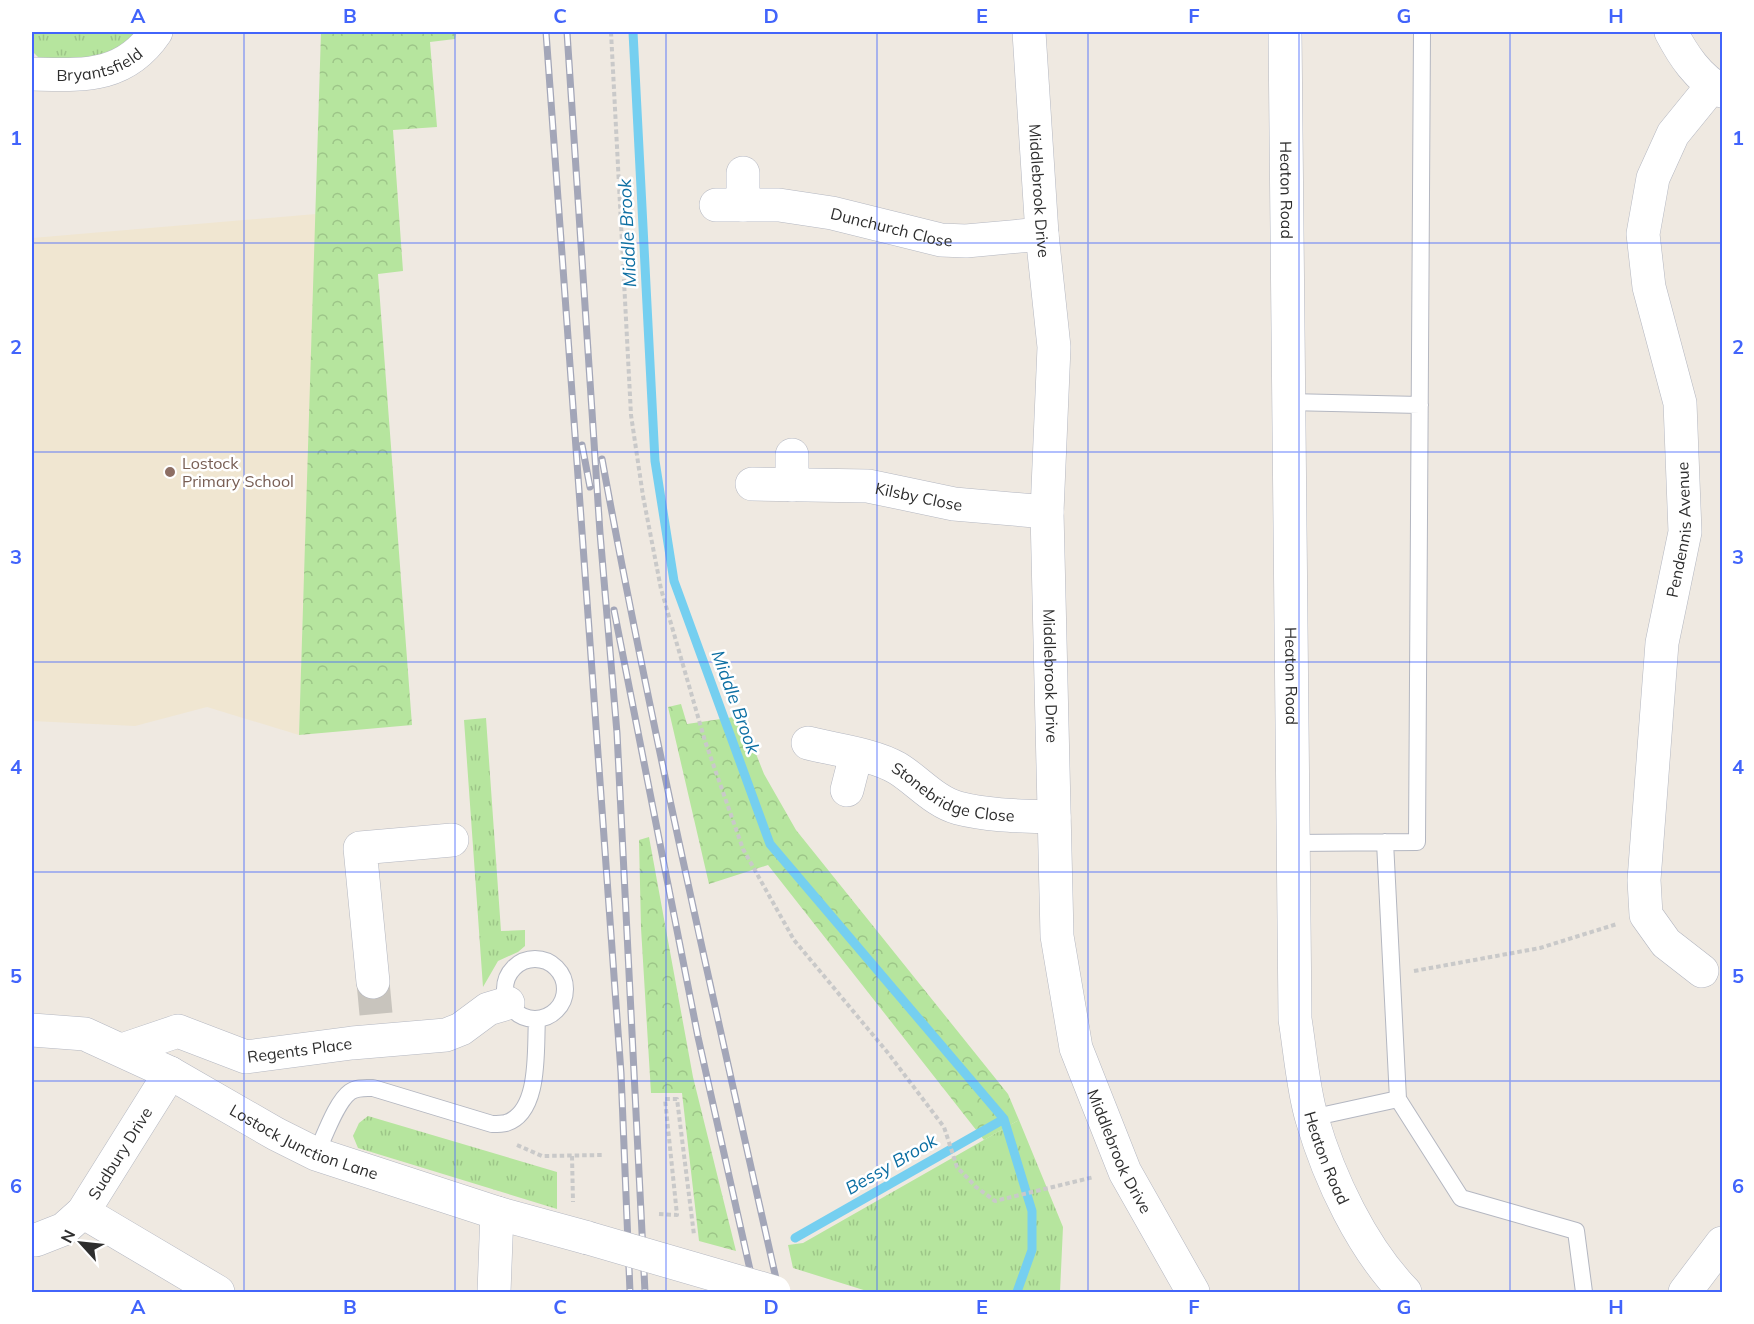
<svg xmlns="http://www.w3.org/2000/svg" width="1754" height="1324" font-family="Mulish,sans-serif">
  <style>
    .education { fill: #f0e6d1 }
    .grass { fill: url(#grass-tufts) }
    .forest { fill: url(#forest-crowns) }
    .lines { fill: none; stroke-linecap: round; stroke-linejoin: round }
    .stream { stroke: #75cff0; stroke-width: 9 }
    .street-tunnel { stroke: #c8c4bd; stroke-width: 33; stroke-dasharray: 33 16; stroke-linecap: butt }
    .lane-casing { stroke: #b4b7c1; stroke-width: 18 }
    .street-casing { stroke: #b4b7c1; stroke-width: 34 }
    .secondary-casing { stroke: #b4b7c1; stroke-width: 34 }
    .path { stroke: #c9c9c9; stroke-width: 4; stroke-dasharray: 4.5 3; stroke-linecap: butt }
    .lane { stroke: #fff; stroke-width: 16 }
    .street { stroke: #fff; stroke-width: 33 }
    .secondary { stroke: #fff; stroke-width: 33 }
    .rail-casing { stroke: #a3a6b8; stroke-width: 7 }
    .rail { stroke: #fff; stroke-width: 4.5; stroke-dasharray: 14; stroke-linecap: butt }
    .secondary-bridge-casing { stroke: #b4b7c1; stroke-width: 34; stroke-linecap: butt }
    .secondary-bridge { stroke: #fff; stroke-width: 33 }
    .grid { fill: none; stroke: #4264fb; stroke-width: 1.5; stroke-opacity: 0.55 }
    .education-dot { fill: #8d6e63; stroke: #fff; stroke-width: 2 }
    .labels { text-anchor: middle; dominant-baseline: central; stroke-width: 5; stroke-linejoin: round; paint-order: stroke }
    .street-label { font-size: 16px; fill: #2e2e2e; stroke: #fff }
    .education-label { font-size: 16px; fill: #785e54; stroke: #fff; text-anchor: start }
    .water-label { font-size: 18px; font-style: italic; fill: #0d6fa3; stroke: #fff }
    .neatline { fill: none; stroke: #4264fb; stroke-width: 2 }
    .grid-label { font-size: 20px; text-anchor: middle; font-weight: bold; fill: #4264fb }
  </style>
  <defs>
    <pattern id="grass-tufts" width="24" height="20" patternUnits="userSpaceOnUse" patternTransform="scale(1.5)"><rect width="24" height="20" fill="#b6e59e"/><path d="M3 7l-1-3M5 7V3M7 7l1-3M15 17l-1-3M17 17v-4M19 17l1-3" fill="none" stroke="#9dc588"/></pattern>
    <pattern id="forest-crowns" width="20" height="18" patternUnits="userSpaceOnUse" patternTransform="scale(1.5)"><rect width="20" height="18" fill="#b6e59e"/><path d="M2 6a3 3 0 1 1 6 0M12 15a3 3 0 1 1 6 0" fill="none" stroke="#9dc588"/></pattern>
  </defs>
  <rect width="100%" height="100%" fill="#efe9e1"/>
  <path class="education" d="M316 214 299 735 207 707 135 726 32 721V238Z"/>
  <path class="grass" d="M32 32H141L107 60 40 59 32 51Z
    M486 718 501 931 525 930V946L518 952 498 961 483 987 464 720Z
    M368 1116 557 1172V1209L358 1148 353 1136 359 1123Z
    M1019 1120 1063 1227 1060 1292H870L793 1268 788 1245 803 1243Z"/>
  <path class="forest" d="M321 32H456L455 39 430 42 437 127 393 130 403 271 378 274 412 725 299 735Z
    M681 704 687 724 741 716 764 774 796 830 1008 1094 1019 1120 984 1140 768 865 709 884 668 707Z
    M649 837 693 1077 736 1251 699 1241 682 1093H651L641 928 639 840Z"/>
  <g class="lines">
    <path class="stream" d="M633 32 655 461 674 581 770 844 1004 1119 1032 1211V1250L1017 1292
      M795 1238 1004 1119"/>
    <path class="street-tunnel" d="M373 982 376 1014"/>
    <defs>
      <path id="lane" d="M1288 402 1420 405
        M1385 842 1398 1099 1461 1198 1576 1231 1584 1292
        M1293 843 1417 842 1422 32
        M505 989a30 30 0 1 1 60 0a30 30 0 1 1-60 0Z
        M1311 1118 1398 1099
        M316 1154C324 1138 336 1102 350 1092 357 1087 365 1088 373 1088L492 1124C496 1124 502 1124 506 1123 541 1112 535 1048 537 1020"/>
      <g id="street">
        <path id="s1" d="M1029 32 1042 234 1054 347 1047 512 1057 936 1076 1048 1125 1172 1193 1292"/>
        <path id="s2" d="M1285 32 1295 1019C1300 1050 1303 1090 1312 1119 1329 1178 1362 1248 1405 1292"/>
        <path d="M1671 32C1683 55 1698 78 1722 91"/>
        <path id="s3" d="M32 74C83 75 124 79 156 32"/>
        <path d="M743 173V205"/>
        <path id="s4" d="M716 205H779L832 213 941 240 966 241 1042 234"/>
        <path id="s5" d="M752 484 868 486 954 504 1047 512"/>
        <path d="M792 485V455"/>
        <path id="s6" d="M808 743C835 750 873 754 897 768 917 780 935 802 958 808 989 816 1023 816 1054 817"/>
        <path d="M847 790 856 755"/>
        <path id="s7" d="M1702 971 1666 943 1646 915 1644 880 1662 643 1685 532 1680 403 1649 287 1643 234 1653 178 1673 134 1712 86"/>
        <path d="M373 982 360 848 452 840"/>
        <path id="s8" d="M122 1050 178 1031 246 1057 352 1043 446 1035 461 1029 488 1009 508 1003"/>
        <path d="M83 1212 218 1292"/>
        <path id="s9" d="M32 1240H36L64 1229 83 1212 170 1073"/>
        <path d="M494 1292 497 1213"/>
      </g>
      <g id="secondary">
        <path id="s10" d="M32 1030 85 1034 170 1073 276 1134 316 1154 497 1213 588 1238"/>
        <path d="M1685 1292 1722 1243"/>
      </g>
    </defs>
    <use href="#lane" class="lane-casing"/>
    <use href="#street" class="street-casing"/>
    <use href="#secondary" class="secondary-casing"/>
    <path class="path" d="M611 32 631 415 643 496 661 589 705 741 743 849 794 940 888 1053 944 1127 957 1167 976 1187 995 1201 1094 1177
      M1414 971 1540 948 1617 924
      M517 1145 542 1156 604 1155
      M572 1156 573 1202
      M659 1214 677 1215 665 1099H677L694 1235"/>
    <use href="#lane" class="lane"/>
    <use href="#street" class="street"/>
    <use href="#secondary" class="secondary"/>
    <defs>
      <path id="rail" d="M546 32 621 1073 630 1292
        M567 32 600 533 617 733 645 1292
        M582 445 590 487
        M602 459C653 738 717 1015 779 1292
        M614 610 698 1037 755 1292"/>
    </defs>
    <use href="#rail" class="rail-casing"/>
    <use href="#rail" class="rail"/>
    <defs>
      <path id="secondary-bridge" d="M588 1238 774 1292"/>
    </defs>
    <use href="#secondary-bridge" class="secondary-bridge-casing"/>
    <use href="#secondary-bridge" class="secondary-bridge"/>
  </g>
  <path class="grid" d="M244 32V1292M455 32V1292M666 32V1292M877 32V1292M1088 32V1292M1299 32V1292M1510 32V1292M32 243H1722M32 452H1722M32 662H1722M32 872H1722M32 1081H1722"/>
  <circle class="education-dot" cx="170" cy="472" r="6"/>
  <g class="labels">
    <g class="street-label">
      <text stroke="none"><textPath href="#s3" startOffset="69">Bryantsfield</textPath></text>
      <text stroke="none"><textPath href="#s2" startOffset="158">Heaton Road</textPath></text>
      <text stroke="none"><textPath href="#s1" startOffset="159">Middlebrook Drive</textPath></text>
      <text stroke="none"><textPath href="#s4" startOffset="178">Dunchurch Close</textPath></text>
      <text stroke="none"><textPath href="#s5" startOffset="168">Kilsby Close</textPath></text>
      <text stroke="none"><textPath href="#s7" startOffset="468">Pendennis Avenue</textPath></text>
      <text stroke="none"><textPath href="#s2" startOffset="644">Heaton Road</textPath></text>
      <text stroke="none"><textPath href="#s1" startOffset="645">Middlebrook Drive</textPath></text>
      <text stroke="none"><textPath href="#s6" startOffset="156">Stonebridge Close</textPath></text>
      <text stroke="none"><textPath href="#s8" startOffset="186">Regents Place</textPath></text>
      <text stroke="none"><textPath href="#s10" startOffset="298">Lostock Junction Lane</textPath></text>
      <text stroke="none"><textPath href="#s1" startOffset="1131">Middlebrook Drive</textPath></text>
      <text stroke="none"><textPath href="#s9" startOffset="129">Sudbury Drive</textPath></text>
      <text stroke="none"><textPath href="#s2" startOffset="1130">Heaton Road</textPath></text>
    </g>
    <g class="education-label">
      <text x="182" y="463">Lostock<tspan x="182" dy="18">Primary School</tspan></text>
    </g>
    <g class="water-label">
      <text transform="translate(627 233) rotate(-93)">Middle Brook</text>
      <text transform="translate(736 702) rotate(70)">Middle Brook</text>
      <text transform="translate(891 1164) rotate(-30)">Bessy Brook</text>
    </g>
  </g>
  <rect width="1754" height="1324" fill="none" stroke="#ffffff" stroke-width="66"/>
  <g transform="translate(81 1243) rotate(297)" stroke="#ffffff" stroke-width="4.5" paint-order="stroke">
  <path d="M0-4.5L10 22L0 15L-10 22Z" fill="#2e2e2e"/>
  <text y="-9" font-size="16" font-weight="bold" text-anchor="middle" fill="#2e2e2e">N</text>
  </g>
  <rect x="33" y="33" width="1688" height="1258" class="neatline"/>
  <g class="grid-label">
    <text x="138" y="23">A</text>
    <text x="350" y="23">B</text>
    <text x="560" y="23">C</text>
    <text x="771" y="23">D</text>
    <text x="982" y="23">E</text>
    <text x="1194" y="23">F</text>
    <text x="1404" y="23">G</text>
    <text x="1616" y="23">H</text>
    <text x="16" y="145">1</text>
    <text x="1738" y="145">1</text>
    <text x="16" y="354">2</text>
    <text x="1738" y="354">2</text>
    <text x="16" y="564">3</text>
    <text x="1738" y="564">3</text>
    <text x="16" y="774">4</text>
    <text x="1738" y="774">4</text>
    <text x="16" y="983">5</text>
    <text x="1738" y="983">5</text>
    <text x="16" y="1193">6</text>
    <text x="1738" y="1193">6</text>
    <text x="138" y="1314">A</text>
    <text x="350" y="1314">B</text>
    <text x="560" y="1314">C</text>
    <text x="771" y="1314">D</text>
    <text x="982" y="1314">E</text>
    <text x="1194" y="1314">F</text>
    <text x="1404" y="1314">G</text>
    <text x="1616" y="1314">H</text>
  </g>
</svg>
